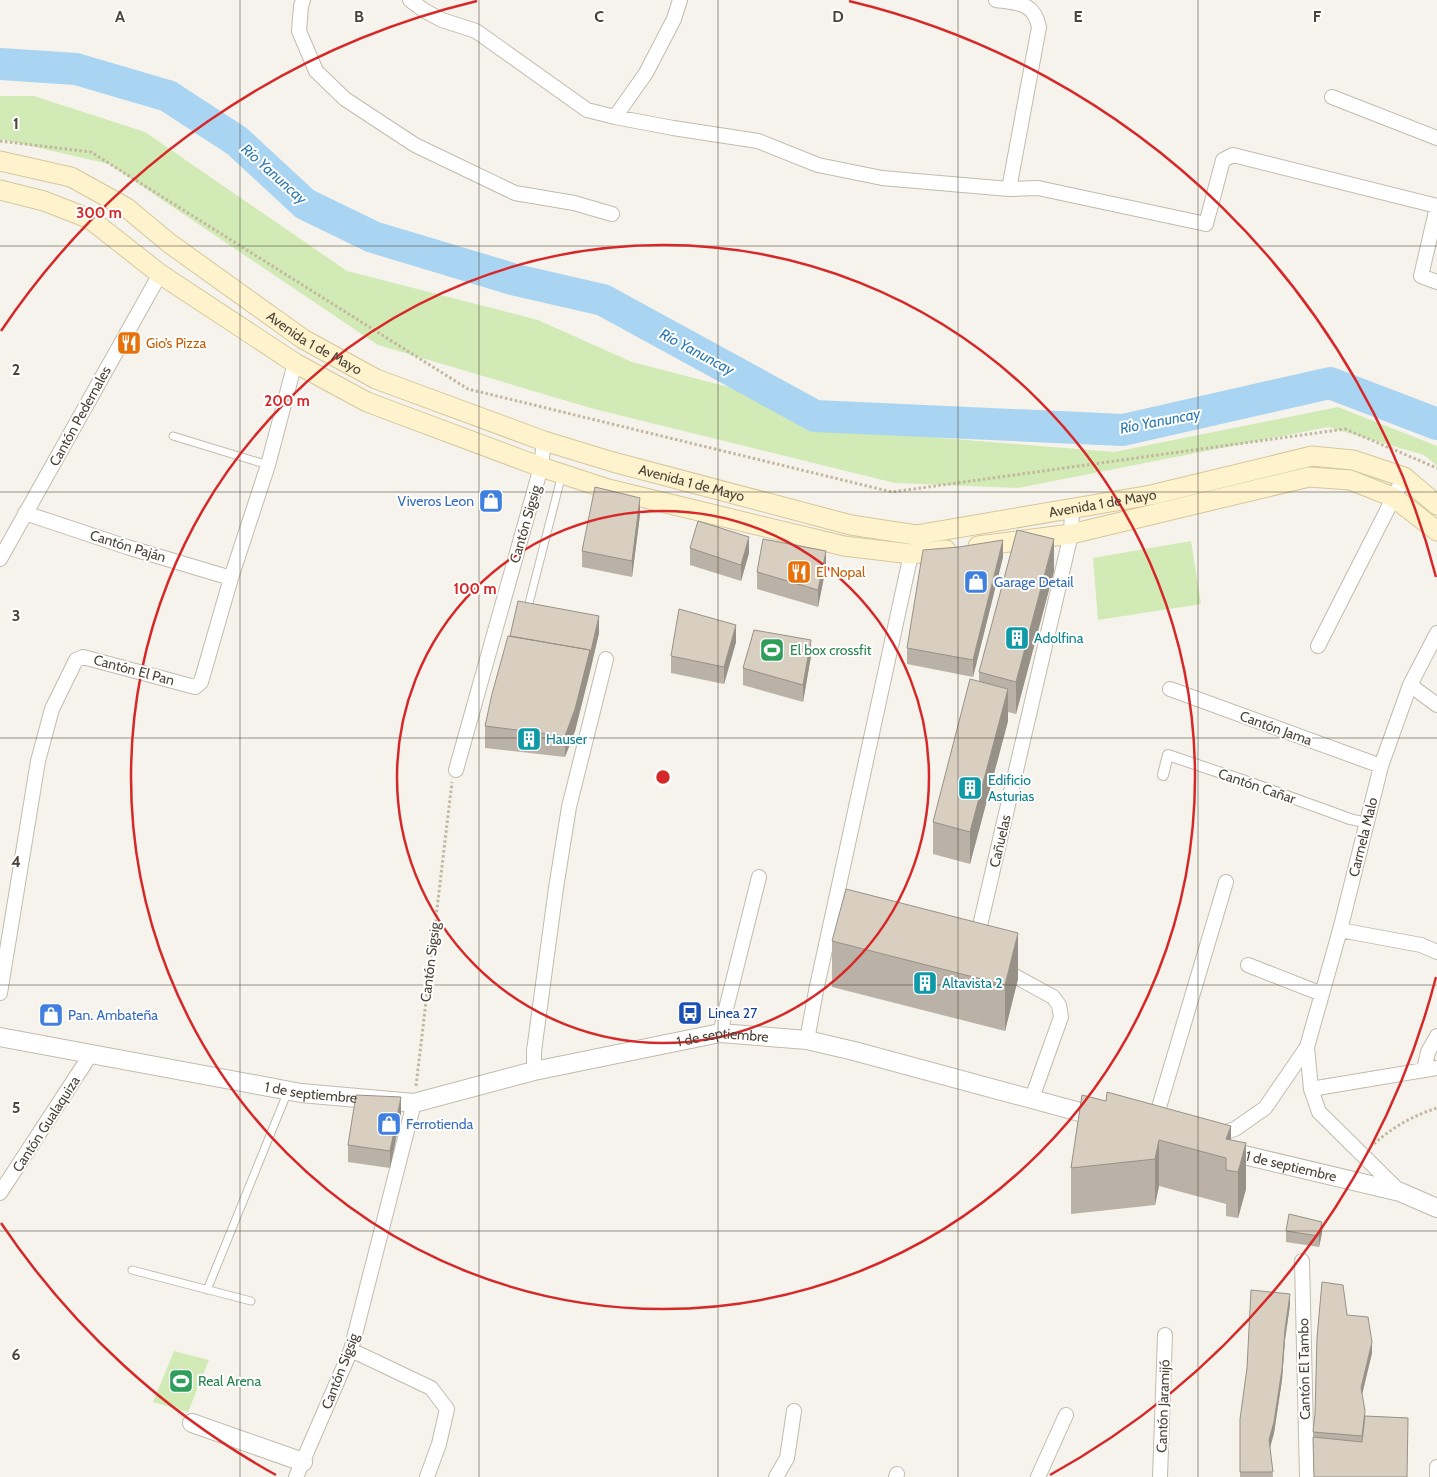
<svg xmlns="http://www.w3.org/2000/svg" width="1437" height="1477" font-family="Cabin,sans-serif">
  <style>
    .green { fill: #d2eab5 }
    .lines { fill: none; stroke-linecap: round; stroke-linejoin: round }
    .river { stroke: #a9d4f2; stroke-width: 32 }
    .service-casing { stroke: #c2bbae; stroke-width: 9 }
    .pedestrian-casing { stroke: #c2bbae; stroke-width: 12 }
    .minor-casing { stroke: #c2bbae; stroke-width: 16 }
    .tertiary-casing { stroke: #c2bbae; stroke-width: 20 }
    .secondary-casing { stroke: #d6c79b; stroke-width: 21 }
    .path { stroke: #c4b79f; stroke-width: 3; stroke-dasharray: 2.5 2.5; stroke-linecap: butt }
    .service { stroke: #fff; stroke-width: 7 }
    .pedestrian { stroke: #fff; stroke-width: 10 }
    .minor { stroke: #fff; stroke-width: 14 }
    .tertiary { stroke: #fff; stroke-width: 18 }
    .secondary { stroke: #fff3cd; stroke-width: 19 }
    .wall { fill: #bab2a6 }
    .shaded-wall { fill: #979187 }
    .building { fill: #d8cfc1; stroke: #979187 }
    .grid { fill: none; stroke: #4b4439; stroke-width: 1; stroke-opacity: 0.55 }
    .ring { fill: none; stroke: #d62828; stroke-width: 2.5 }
    .labels { text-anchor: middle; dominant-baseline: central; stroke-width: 4; stroke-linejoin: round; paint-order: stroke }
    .street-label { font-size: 14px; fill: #4b4439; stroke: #fff }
    .food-label { font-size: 14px; fill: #c56008; stroke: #fff; text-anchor: start }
    .shop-label { font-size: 14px; fill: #366cbe; stroke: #fff; text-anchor: start }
    .culture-label { font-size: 14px; fill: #0d838f; stroke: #fff; text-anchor: start }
    .leisure-label { font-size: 14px; fill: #27864d; stroke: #fff; text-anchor: start }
    .transit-label { font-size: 14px; fill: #164399; stroke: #fff; text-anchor: start }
    .water-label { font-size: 15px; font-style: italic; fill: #2e7ab2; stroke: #fff }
    .grid-label { font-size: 16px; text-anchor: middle; font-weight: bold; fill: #4b4439; stroke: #fff; stroke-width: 4; stroke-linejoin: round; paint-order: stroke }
    .centre { fill: #d62828; stroke: #fff; stroke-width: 2.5 }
    .ring-label { font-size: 15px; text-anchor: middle; font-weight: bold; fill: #d62828; stroke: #fff; stroke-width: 4; stroke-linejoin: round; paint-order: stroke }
  </style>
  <rect width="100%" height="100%" fill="#f6f3ec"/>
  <path class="green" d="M0 96H34L145 132 347 271 538 320 632 362 918 436 1114 452 1338 407 1437 446V466L1424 455 1328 427 1018 488 895 483 594 409 378 345 109 164 0 139Z
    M1191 541 1201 604 1098 620 1093 558Z
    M174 1351 209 1360 188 1412 153 1402Z"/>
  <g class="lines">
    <path class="river" d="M0 64 76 69 168 96 237 141 305 204 373 237 516 280 603 300 815 416 1123 430 1330 383 1437 424"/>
    <defs>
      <path id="service" d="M173 436 268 465
        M527 611 562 474
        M132 1270 251 1301
        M207 1290 288 1091"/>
      <path id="pedestrian" d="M1163 775 1168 755 1248 782 1350 819 1367 823"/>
      <path id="minor" d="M303 0 301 6 299 31 316 71 345 99 415 145 515 193 574 203 612 214
        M410 0 425 11 442 20 476 31 587 110 615 117 673 128 758 141 818 165 882 178 1009 189 1038 188 1206 224 1223 160 1233 155 1437 206
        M996 0C1017 3 1034 2 1039 27L1009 189
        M1332 97 1437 138
        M615 117 646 73 674 19 680 0
        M1437 207 1421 276 1437 282
        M25 513 127 547 231 578
        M0 559 160 274
        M1318 646 1404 477
        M1410 685 1437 705
        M1170 689 1381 766
        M456 770 541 467 544 441
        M1340 930 1421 945 1437 952
        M978 942V934L1071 534 1072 509
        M1248 965 1322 994
        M1002 969 1053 997 1059 1005 1061 1017 1032 1098
        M0 993 38 761 52 709 76 660 83 657 195 687 201 682 231 578 268 465 295 363
        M720 1033 759 877
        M807 1040 816 991 911 554
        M1307 1047 1311 1089 1319 1112 1400 1192
        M1424 1070 1428 1052 1437 1036
        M534 1071V1051L556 888 569 807 606 659
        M1311 1089 1437 1068
        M1154 1124 1226 882
        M1213 1136 1235 1129 1265 1108 1307 1047 1340 930 1381 766 1410 685 1437 633
        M0 1193 91 1054
        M1302 1261 1307 1477
        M351 1350 431 1388 447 1409 439 1444 427 1477
        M296 1477 351 1350 414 1103
        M776 1477 787 1458 794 1411
        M896 1477 897 1474
        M1038 1477 1066 1415
        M1160 1477 1165 1335
        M1437 1477V1467"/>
      <g id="tertiary">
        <path id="s1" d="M0 1037 301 1093 414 1103 534 1071 720 1033 807 1040 854 1051 1102 1118"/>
        <path id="s2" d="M1223 1150 1400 1192 1437 1208"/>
        <path d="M192 1423 303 1462"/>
      </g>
      <g id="secondary">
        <path id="s3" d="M0 161 71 177 127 208 169 243 303 339 376 379 544 441 613 462 851 525 916 535 1151 495 1312 456 1353 460 1404 477 1437 505"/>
        <path d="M0 190 44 201 90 219 160 274 295 363 367 402 541 467 608 489 844 546 911 554 946 550"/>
        <path d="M978 546 1071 534 1309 477 1350 480 1393 497 1437 531"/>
      </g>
    </defs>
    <use href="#service" class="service-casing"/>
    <use href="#pedestrian" class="pedestrian-casing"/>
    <use href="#minor" class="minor-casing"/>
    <use href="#tertiary" class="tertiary-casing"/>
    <use href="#secondary" class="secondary-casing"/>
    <path class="path" d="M0 141 91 152 468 389 892 492 1345 429 1437 468
      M416 1086 452 782
      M1374 1144C1391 1128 1414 1115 1437 1108"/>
    <use href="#service" class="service"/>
    <use href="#pedestrian" class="pedestrian"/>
    <use href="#minor" class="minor"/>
    <use href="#tertiary" class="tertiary"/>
    <use href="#secondary" class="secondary"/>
  </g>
  <path class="wall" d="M640 515 632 577 582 567V551Z
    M690 548 749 553 741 581 690 565Z
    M1003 557 973 677 907 664V648Z
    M826 567 818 607 757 589V572Z
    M1054 571 1016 714 1008 712V721L970 864 933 854V822L979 682V672Z
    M599 633 575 731 565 757 485 748V726L510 636Z
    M736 642 724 684 671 673V656Z
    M811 656 803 702 743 685V668Z
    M832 941 1018 979 1005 1031 832 987Z
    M1082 1095 1231 1140 1246 1189 1238 1218 1226 1216V1204L1159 1186 1155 1205 1071 1214V1168Z
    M401 1114 390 1168 348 1162V1145Z
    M1286 1231 1322 1233 1319 1247 1286 1242Z
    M1290 1305 1285 1340 1282 1380 1274 1433 1270 1448 1273 1477H1240V1419Z
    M1347 1315 1372 1353 1362 1394 1365 1416 1408 1418 1314 1477 1313 1432Z"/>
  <path class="shaded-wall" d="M640 498V515L632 577V561Z
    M749 537V553L741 581V565Z
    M1054 539V571L1016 714V682Z
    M1003 540V557L973 677V660Z
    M826 551V567L818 607V590Z
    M599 616V633L590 672 575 731 565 757V736Z
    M736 625V642L724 684V667Z
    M811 640V656L803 702V685Z
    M1008 689V721L970 864V832Z
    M1018 933V979L1005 1031V985Z
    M401 1097V1114L390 1168V1151Z
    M1231 1126V1171L1226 1139Z
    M1159 1140V1186L1155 1205V1159Z
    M1246 1143V1189L1238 1218V1172Z
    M1322 1222V1233L1319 1247V1236Z
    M1290 1294V1305L1285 1340 1282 1380 1274 1433 1269 1451V1440Z
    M1372 1342V1353L1361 1399V1388Z"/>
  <path class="building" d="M595 487 640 498 632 561 582 551Z
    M698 521 749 537 741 565 690 548Z
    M1017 530 1054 539 1016 682 979 672Z
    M763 539 826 551 818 590 757 572Z
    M1003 540 973 660 907 648 923 550 959 547Z
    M518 601 599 616 590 655V650L510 636Z
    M679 609 736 625 724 667 671 656Z
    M754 630 811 640 803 685 743 668Z
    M508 636 590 650 575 709 565 736 485 726 492 694Z
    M970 679 1008 689 970 832 933 822Z
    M846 889 1018 933 1005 985 832 941Z
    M1107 1092 1231 1126 1226 1139 1246 1143 1238 1172 1226 1170V1158L1159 1140 1155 1159 1071 1168 1082 1095 1106 1101Z
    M356 1095 401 1097 390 1151 348 1145Z
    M1289 1214 1322 1222 1319 1236 1286 1231Z
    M1322 1282 1343 1285 1347 1315 1368 1317 1372 1342 1361 1388 1365 1411 1362 1436 1313 1432 1315 1414 1317 1338Z
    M1251 1290 1290 1294 1285 1329 1282 1369 1274 1422 1269 1440 1273 1472H1240V1419L1247 1368Z
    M1365 1416 1408 1418 1407 1477H1314L1313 1437 1362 1442Z"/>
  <path class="grid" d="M240 0V1477M479 0V1477M718 0V1477M958 0V1477M1198 0V1477M0 246H1437M0 492H1437M0 738H1437M0 985H1437M0 1231H1437"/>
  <g class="ring">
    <circle cx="663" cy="777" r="266"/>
    <circle cx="663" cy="777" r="532"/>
    <path d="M1436 977A798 798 0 0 1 1050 1475M276 1475A798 798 0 0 1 1 1223M1 331A798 798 0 0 1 477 1M849 1A798 798 0 0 1 1436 577"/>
  </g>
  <defs>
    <symbol id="restaurant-square" viewBox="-11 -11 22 22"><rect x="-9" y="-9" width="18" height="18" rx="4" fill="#e8710a" stroke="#fff"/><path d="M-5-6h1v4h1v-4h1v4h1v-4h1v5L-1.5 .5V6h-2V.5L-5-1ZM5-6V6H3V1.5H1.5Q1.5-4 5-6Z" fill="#fff"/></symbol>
    <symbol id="shop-square" viewBox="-11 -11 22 22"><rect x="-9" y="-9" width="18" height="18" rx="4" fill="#3f7fe0" stroke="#fff"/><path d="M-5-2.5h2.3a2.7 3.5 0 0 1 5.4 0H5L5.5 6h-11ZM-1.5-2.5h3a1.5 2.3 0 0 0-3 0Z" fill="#fff"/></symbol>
    <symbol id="building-square" viewBox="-11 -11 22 22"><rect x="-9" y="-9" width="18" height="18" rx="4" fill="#0f9aa8" stroke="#fff"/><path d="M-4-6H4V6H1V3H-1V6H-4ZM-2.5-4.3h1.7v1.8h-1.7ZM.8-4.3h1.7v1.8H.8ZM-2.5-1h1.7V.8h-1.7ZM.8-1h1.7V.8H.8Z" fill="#fff"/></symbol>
    <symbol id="stadium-square" viewBox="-11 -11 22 22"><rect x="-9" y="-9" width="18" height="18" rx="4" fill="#2e9e5b" stroke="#fff"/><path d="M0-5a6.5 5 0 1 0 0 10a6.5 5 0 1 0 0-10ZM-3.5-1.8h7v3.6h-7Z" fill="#fff"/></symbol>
    <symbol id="bus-square" viewBox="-11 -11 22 22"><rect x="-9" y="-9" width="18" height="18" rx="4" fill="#1a4fb4" stroke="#fff"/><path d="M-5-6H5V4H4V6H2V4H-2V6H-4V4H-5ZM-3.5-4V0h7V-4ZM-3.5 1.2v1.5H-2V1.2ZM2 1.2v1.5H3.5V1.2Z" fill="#fff"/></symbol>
  </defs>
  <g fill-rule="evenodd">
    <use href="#restaurant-square" x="115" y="329" width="28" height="28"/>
    <use href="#shop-square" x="477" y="487" width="28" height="28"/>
    <use href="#restaurant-square" x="785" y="558" width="28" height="28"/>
    <use href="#shop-square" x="962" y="568" width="28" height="28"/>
    <use href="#building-square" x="1003" y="624" width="28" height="28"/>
    <use href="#stadium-square" x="758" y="636" width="28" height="28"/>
    <use href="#building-square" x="515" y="725" width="28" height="28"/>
    <use href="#building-square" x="956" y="774" width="28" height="28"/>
    <use href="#building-square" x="911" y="969" width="28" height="28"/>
    <use href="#bus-square" x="676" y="999" width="28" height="28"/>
    <use href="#shop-square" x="37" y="1001" width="28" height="28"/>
    <use href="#shop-square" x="375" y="1110" width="28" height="28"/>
    <use href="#stadium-square" x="167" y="1367" width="28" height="28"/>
  </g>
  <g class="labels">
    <g class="street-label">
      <text stroke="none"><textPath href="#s3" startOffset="368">Avenida 1 de Mayo</textPath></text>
      <text transform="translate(80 416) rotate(-61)">Cantón Pedernales</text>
      <text stroke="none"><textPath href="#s3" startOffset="772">Avenida 1 de Mayo</textPath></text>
      <text stroke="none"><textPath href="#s3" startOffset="1192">Avenida 1 de Mayo</textPath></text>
      <text transform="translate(525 524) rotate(-74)">Cantón Sigsig</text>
      <text transform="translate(128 546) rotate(17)">Cantón Paján</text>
      <text transform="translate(134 670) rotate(15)">Cantón El Pan</text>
      <text transform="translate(1276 728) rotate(20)">Cantón Jama</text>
      <text transform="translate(1257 786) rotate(19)">Cantón Cañar</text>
      <text transform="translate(1363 837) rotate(-76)">Carmela Malo</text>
      <text transform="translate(1000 841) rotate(-77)">Cañuelas</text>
      <text transform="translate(430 962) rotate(-83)">Cantón Sigsig</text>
      <text stroke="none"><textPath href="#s1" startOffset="736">1 de septiembre</textPath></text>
      <text stroke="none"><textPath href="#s1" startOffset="316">1 de septiembre</textPath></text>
      <text transform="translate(46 1124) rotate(-57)">Cantón Gualaquiza</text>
      <text stroke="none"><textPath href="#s2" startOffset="70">1 de septiembre</textPath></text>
      <text transform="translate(1304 1369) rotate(-91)">Cantón El Tambo</text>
      <text transform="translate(340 1371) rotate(-69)">Cantón Sigsig</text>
      <text transform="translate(1163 1406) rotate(-88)">Cantón Jaramijó</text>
    </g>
    <g class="food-label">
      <text x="146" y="343">Gio’s Pizza</text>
      <text x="816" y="572">El Nopal</text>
    </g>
    <g class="shop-label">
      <text x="474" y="501" text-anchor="end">Viveros Leon</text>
      <text x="994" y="582">Garage Detail</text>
      <text x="68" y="1015">Pan. Ambateña</text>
      <text x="406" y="1124">Ferrotienda</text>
    </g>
    <g class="culture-label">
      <text x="1034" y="638">Adolfina</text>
      <text x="546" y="739">Hauser</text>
      <text x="988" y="780">Edificio<tspan x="988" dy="16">Asturias</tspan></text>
      <text x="942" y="983">Altavista 2</text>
    </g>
    <g class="leisure-label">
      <text x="790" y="650">El box crossfit</text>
      <text x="198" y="1381">Real Arena</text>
    </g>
    <g class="transit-label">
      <text x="708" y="1013">Linea 27</text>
    </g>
    <g class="water-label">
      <text transform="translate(274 174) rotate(42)">Río Yanuncay</text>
      <text transform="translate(697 352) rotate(28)">Río Yanuncay</text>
      <text transform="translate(1160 421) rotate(-11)">Río Yanuncay</text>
    </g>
  </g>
  <g class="grid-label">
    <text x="120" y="22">A</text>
    <text x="359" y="22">B</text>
    <text x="599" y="22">C</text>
    <text x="838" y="22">D</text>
    <text x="1078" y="22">E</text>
    <text x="1317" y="22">F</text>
    <text x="16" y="129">1</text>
    <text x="16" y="375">2</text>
    <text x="16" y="621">3</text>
    <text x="16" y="867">4</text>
    <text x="16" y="1113">5</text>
    <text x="16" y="1360">6</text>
  </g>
  <circle cx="663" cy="777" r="8" class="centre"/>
  <g class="ring-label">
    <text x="99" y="218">300 m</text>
    <text x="287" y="406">200 m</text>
    <text x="475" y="594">100 m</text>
  </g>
</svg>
